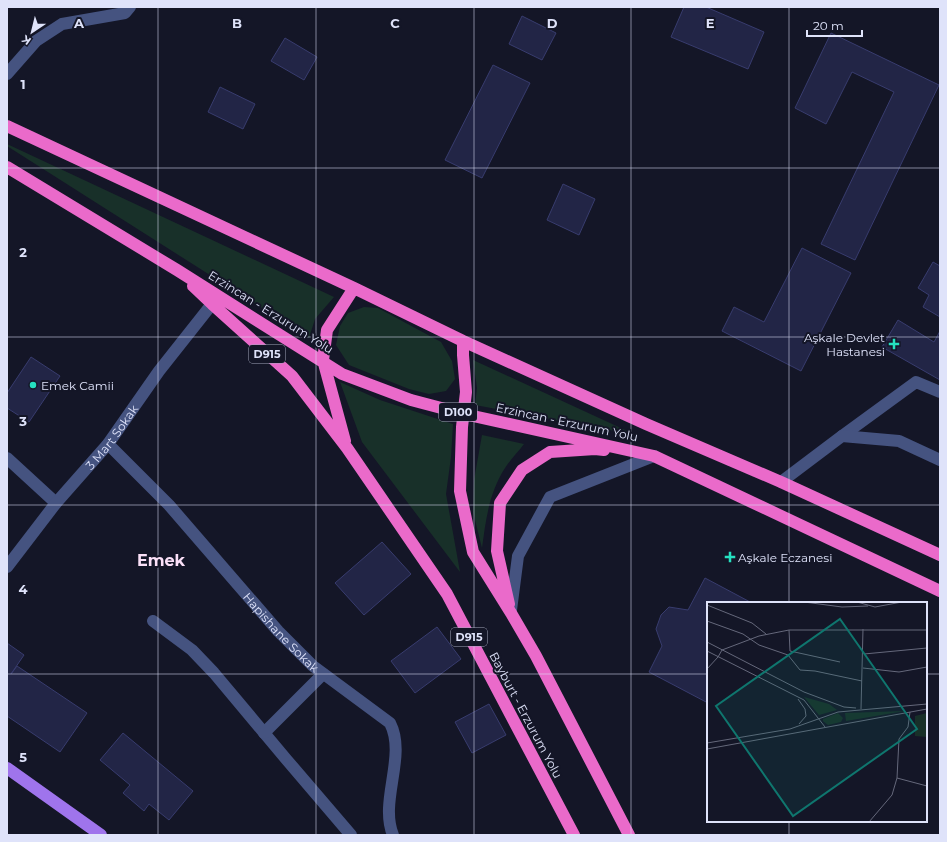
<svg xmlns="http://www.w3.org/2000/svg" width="947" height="842" font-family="Montserrat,sans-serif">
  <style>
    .green { fill: #183029 }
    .building { fill: #222546; stroke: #383c6e }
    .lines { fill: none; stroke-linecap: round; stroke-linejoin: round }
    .minor { stroke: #455380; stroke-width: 12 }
    .major { stroke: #9f74ec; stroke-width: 12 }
    .highway { stroke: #ea6aca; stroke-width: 12 }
    .grid { fill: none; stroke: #dfe3fa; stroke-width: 1; stroke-opacity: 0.55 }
    .poi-dot { fill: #25e0c0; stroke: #141627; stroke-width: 1.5 }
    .labels { text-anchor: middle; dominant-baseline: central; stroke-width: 4; stroke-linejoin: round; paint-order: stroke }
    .shield { fill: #141627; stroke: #a2a6bb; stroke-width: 1 }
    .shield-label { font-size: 11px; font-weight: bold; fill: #dfe3fa }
    .street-label { font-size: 12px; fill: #dfe3fa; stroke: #141627 }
    .poi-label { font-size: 12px; fill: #dfe3fa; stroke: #141627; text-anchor: start }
    .district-label { font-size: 16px; font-weight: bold; fill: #fbe0f8; stroke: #141627 }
    .inset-road { fill: none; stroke: #65687b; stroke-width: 1 }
    .view { fill: #0f766e; fill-opacity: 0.15; stroke: #0f766e; stroke-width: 2 }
    .inset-edge { fill: none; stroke: #dfe3fa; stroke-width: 2 }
    .grid-label { font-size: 13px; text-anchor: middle; font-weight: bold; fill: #dfe3fa; stroke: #141627; stroke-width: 4; stroke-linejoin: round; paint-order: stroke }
  </style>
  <rect width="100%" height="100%" fill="#141627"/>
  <path class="green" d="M7 144 334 297 315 319 309 338 7 146Z
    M364 307 378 308 441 342 452 361 455 379 446 391 429 394 409 389 349 365 336 345 340 326 348 313Z
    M473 360 636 435 475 405 477 388Z
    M340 382 380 400 453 424 451 457 446 494 460 572 362 442Z
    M482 435 524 444C518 452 510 460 505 468 489 493 486 519 482 548L473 512 474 480Z"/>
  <path class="building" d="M684 7H706L764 32 748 69 671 37Z
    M522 16 556 33 542 60 509 44Z
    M831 33 939 85 855 260 821 244 894 92 852 72 826 124 795 108Z
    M285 38 317 57 304 80 271 61Z
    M493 65 530 83 482 178 445 160Z
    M220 87 255 104 243 129 208 112Z
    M563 184 595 199 579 235 547 220Z
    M802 248 851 273 801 371 722 331 734 307 764 322Z
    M933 262 940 266V317L923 307 929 295 918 288Z
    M898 320 934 342 940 331V380L882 347Z
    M31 357 60 376 29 422 7 408V393Z
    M382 542 411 574 364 615 335 583Z
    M705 578 752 603H708V703L649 672 662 646 656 629 661 615 669 607 688 610Z
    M437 627 461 659 415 693 391 661Z
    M7 643 24 655 11 674 17 666 87 713 60 752 7 716Z
    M489 704 506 735 472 753 455 722Z
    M123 733 193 791 169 820 149 804 144 811 123 793 130 785 100 760Z"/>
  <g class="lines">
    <g class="minor">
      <path d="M7 74 36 41 62 24 125 13 130 7"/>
      <path d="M842 436 916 382 940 392"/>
      <path id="s1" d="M108 444 169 505 278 631 313 666 390 723C407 756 379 801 393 835"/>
      <path d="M7 458 56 503"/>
      <path d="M781 482 842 436 899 441 940 460"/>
      <path id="s2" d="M7 567 56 503 108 444 159 371 212 304"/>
      <path d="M511 610 518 556 550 497 654 456"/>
      <path d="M153 621 192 650 214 673 286 759 351 835"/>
      <path d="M264 733 323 674"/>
    </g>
    <path class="major" d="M7 768 101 835"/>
    <path class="highway" d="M7 126 354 288 463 341 646 424 781 482 940 555
      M7 167 177 270 342 374 411 400 464 414 654 456 940 591
      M193 286 212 304 292 376 347 448 447 594 574 835
      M463 341V355L466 392 462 427 460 491 473 552 511 613 536 656 629 835
      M345 441 323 360 327 330 354 288
      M509 604 497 551 500 503 522 470 550 452 595 449 604 450"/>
  </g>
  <path class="grid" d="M158 7V835M316 7V835M474 7V835M631 7V835M789 7V603M7 168H940M7 337H940M7 505H940M7 674H708M926 674H940M789 821V835"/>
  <g class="poi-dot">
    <path d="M892 338h4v4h4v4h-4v4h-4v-4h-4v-4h4z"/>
    <circle cx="33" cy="385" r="4"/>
    <path d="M728 551h4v4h4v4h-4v4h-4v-4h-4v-4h4z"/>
  </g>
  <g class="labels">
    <g class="shield">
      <rect x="249" y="345" width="36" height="18" rx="3"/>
      <rect x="439" y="403" width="38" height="18" rx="3"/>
      <rect x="451" y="628" width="36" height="18" rx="3"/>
    </g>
    <g class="shield-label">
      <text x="267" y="354">D915</text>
      <text x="458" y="412">D100</text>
      <text x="469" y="637">D915</text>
    </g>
    <g class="street-label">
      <text transform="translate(271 312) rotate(32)">Erzincan - Erzurum Yolu</text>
      <text transform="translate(567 422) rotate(12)">Erzincan - Erzurum Yolu</text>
      <text stroke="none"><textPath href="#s2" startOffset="167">3 Mart Sokak</textPath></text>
      <text stroke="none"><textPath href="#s1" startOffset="256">Hapishane Sokak</textPath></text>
      <text transform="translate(526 715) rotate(62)">Bayburt - Erzurum Yolu</text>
    </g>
    <g class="poi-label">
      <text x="885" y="337" text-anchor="end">Aşkale Devlet<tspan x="885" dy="14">Hastanesi</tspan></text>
      <text x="41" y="385">Emek Camii</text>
      <text x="738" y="557">Aşkale Eczanesi</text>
    </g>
    <g class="district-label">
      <text x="161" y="560">Emek</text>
    </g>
  </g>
  <g transform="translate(707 602)">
    <rect width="220" height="220" fill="#141627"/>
    <path d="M97 95 122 102 130 108 112 113ZM198 109 139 119 138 111ZM131 111 136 116 134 120 121 123 116 119V117ZM220 111V135L208 134V114Z" fill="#183029"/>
    <path class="inset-road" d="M97 0 135 5 161 4M150 0 168 5 195 0M0 3 45 21 59 32M0 19 36 32 52 43 81 53 93 68 108 69 155 79M82 28 83 49M0 40 97 90 137 105 149 106M0 49 97 98 118 125M83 49 133 60M157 52 220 46M11 55 15 48 52 34 82 28H220M156 66 192 70 220 65M0 67 11 55M91 97 98 107 99 114 92 122M154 107 156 27M0 141 83 127 131 110 220 102M0 147 220 107M190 176 220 184M162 220 185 193 190 176 192 137 201 125 203 110"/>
    <path class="view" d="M133 17 210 127 86 214 9 104Z"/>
    <rect width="220" height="220" class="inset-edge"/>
  </g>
  <g class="grid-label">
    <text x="79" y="28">A</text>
    <text x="237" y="28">B</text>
    <text x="395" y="28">C</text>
    <text x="552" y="28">D</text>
    <text x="710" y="28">E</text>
    <text x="23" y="89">1</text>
    <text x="23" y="257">2</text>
    <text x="23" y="426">3</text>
    <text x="23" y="594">4</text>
    <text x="23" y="762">5</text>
  </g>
  <rect width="947" height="842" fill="none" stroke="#dfe3fa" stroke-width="16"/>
  <g transform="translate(32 32) rotate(215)" stroke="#141627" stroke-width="3" paint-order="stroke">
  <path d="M0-3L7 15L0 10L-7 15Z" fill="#dfe3fa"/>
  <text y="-6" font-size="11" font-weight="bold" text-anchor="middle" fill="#dfe3fa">K</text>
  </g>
  <path d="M807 30v6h55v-6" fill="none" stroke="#dfe3fa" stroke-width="2"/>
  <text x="813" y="30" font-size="12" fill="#dfe3fa" stroke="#141627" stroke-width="3" paint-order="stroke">20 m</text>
</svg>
